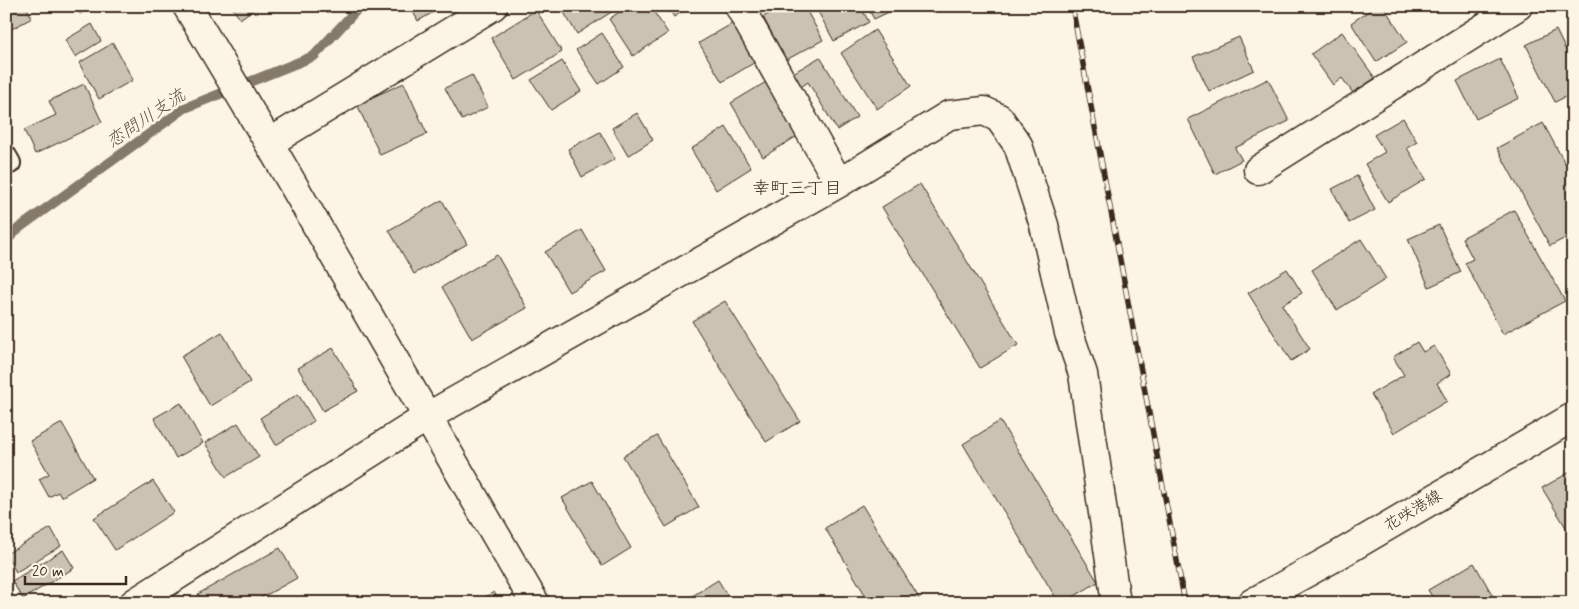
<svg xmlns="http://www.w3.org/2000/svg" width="1579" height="609" font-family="Mynerve,'Klee One',sans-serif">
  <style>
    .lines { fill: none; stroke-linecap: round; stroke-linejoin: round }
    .stream { stroke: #85796b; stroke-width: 10 }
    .building { fill: #ccc2b3; stroke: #3b2a1e }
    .lane-casing { stroke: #3b2a1e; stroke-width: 24 }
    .street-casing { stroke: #3b2a1e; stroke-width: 31 }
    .secondary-casing { stroke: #3b2a1e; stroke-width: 31 }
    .lane { stroke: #fcf5e5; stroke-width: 20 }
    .street { stroke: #fcf5e5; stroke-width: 28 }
    .secondary { stroke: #fcf5e5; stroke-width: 28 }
    .rail-casing { stroke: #3b2a1e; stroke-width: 5.5 }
    .rail { stroke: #fcf5e5; stroke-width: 4; stroke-dasharray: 11; stroke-linecap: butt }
    .labels { text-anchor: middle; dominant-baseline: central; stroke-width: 5; stroke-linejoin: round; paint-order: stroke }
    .street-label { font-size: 16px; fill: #3b2a1e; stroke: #fcf5e5 }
    .water-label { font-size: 18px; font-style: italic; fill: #605144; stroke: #fcf5e5 }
    .neighbourhood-label { font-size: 18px; fill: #3b2a1e; stroke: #fcf5e5 }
  </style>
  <rect width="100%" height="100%" fill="#fcf5e5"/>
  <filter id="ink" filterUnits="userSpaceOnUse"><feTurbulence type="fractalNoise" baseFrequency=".02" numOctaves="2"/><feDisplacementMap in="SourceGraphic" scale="10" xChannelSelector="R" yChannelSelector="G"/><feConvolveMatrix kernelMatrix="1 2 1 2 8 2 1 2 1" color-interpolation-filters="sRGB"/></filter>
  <g filter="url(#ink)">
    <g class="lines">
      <path class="stream" d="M6 241 19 228 185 108 314 56 360 6"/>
    </g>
    <path class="building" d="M6 6H26L32 18 6 32Z
      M75 6H92L80 14Z
      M231 6H258L240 19Z
      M410 6H444L418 21Z
      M560 6H610L613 11 577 34Z
      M628 6H650L668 33 633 56 609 19Z
      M667 6H691L674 17Z
      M783 6H804L823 40 786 60 763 17Z
      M815 6H860L869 22 834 41Z
      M867 6H893L895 9 874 19Z
      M1376 6H1383L1407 42 1376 62 1351 23Z
      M536 10 562 52 516 80 491 38Z
      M740 19 762 58 722 82 699 43Z
      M92 24 101 41 75 57 65 40Z
      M875 30 911 86 877 109 841 53Z
      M1556 30 1573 65V93L1555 102 1526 45Z
      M1342 32 1375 78 1353 93 1342 78 1333 85 1311 54Z
      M602 33 624 67 599 84 576 50Z
      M1239 37 1254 70 1209 91 1193 57Z
      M113 43 133 80 99 99 79 63Z
      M820 57 857 117 837 130 808 82 801 87 793 73Z
      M1500 59 1519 98 1476 119 1457 81Z
      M562 61 581 91 551 110 531 80Z
      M472 75 488 107 462 120 445 88Z
      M771 79 804 132 763 157 731 103Z
      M1268 79 1289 121 1235 148 1242 160 1215 174 1188 119Z
      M404 83 427 134 380 155 357 104Z
      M84 84 102 122 35 154 24 130 56 115 49 101Z
      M637 113 653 140 628 156 612 128Z
      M1403 118 1417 142 1407 148 1426 179 1388 202 1365 164 1385 152 1374 135Z
      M1543 123 1573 178V234L1550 246 1497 148Z
      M726 127 751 168 716 190 691 149Z
      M600 132 615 159 582 177 568 149Z
      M1357 176 1375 210 1349 223 1332 189Z
      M920 184 1018 345 980 368 882 207Z
      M442 200 467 244 414 274 389 230Z
      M1514 210 1565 301 1503 334 1465 263 1473 259 1462 238Z
      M1439 225 1461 272 1429 287 1408 239Z
      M582 230 606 271 569 292 545 252Z
      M1361 239 1386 279 1337 310 1312 270Z
      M497 255 527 308 472 339 442 287Z
      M1287 269 1302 293 1282 305 1310 349 1291 361 1248 293Z
      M725 301 800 421 766 442 692 321Z
      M222 332 250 382 210 406 181 356Z
      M1417 342 1423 352 1434 346 1451 374 1437 383 1447 401 1394 433 1371 394 1404 375 1393 357Z
      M333 348 358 391 323 411 298 368Z
      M298 394 314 421 276 445 260 418Z
      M181 403 203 443 176 458 154 418Z
      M1000 421 1098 582 1063 603H1059L963 444Z
      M62 423 93 478 61 497 58 492 49 497 39 479 49 474 30 441Z
      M238 423 259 457 226 477 205 443Z
      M657 436 699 507 666 527 623 456Z
      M1570 472 1573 477V539L1542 488Z
      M153 481 174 512 115 550 94 518Z
      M592 481 631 548 602 566 562 498Z
      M862 505 922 603H870L825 528Z
      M51 528 61 546 16 572 6 554Z
      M280 548 297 578 252 603H203L198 594Z
      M63 550 74 568 23 599 12 581Z
      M1474 563 1497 603H1436L1428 590Z
      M718 580 732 603H681Z
      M494 592 500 603H475Z"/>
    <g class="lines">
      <defs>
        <path id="lane" d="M6 156 10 163"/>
        <path id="street" d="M739 6 839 183
          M269 143 493 6
          M1258 170 1518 6
          M134 603 427 417 839 183 949 115 984 111 999 118 1018 145 1044 225 1069 333 1083 374 1116 603"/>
        <path id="secondary" d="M187 6 269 143 535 603
          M1252 603 1335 557 1573 417"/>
      </defs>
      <use href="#lane" class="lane-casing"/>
      <use href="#street" class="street-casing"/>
      <use href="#secondary" class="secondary-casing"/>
      <use href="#lane" class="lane"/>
      <use href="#street" class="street"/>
      <use href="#secondary" class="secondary"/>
      <defs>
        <path id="rail" d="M1072 6 1185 603"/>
      </defs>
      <use href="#rail" class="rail-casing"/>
      <use href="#rail" class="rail"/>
    </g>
  </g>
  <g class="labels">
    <g class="street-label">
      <text transform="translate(1413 511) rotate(-31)">花咲港線</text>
    </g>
    <g class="water-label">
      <text transform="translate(146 119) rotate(-34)">恋問川支流</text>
    </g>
    <g class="neighbourhood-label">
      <text x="797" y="189">幸町三丁目</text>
    </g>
  </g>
  <rect width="1579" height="609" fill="none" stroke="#fcf5e5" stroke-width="25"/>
  <rect x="12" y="12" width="1554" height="584" fill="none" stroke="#3b2a1e" stroke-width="2" filter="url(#ink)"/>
  <path d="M25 576v8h101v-8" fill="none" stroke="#3b2a1e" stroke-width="2.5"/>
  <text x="32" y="576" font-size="15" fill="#3b2a1e" stroke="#fcf5e5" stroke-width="4" paint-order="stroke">20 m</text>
</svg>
